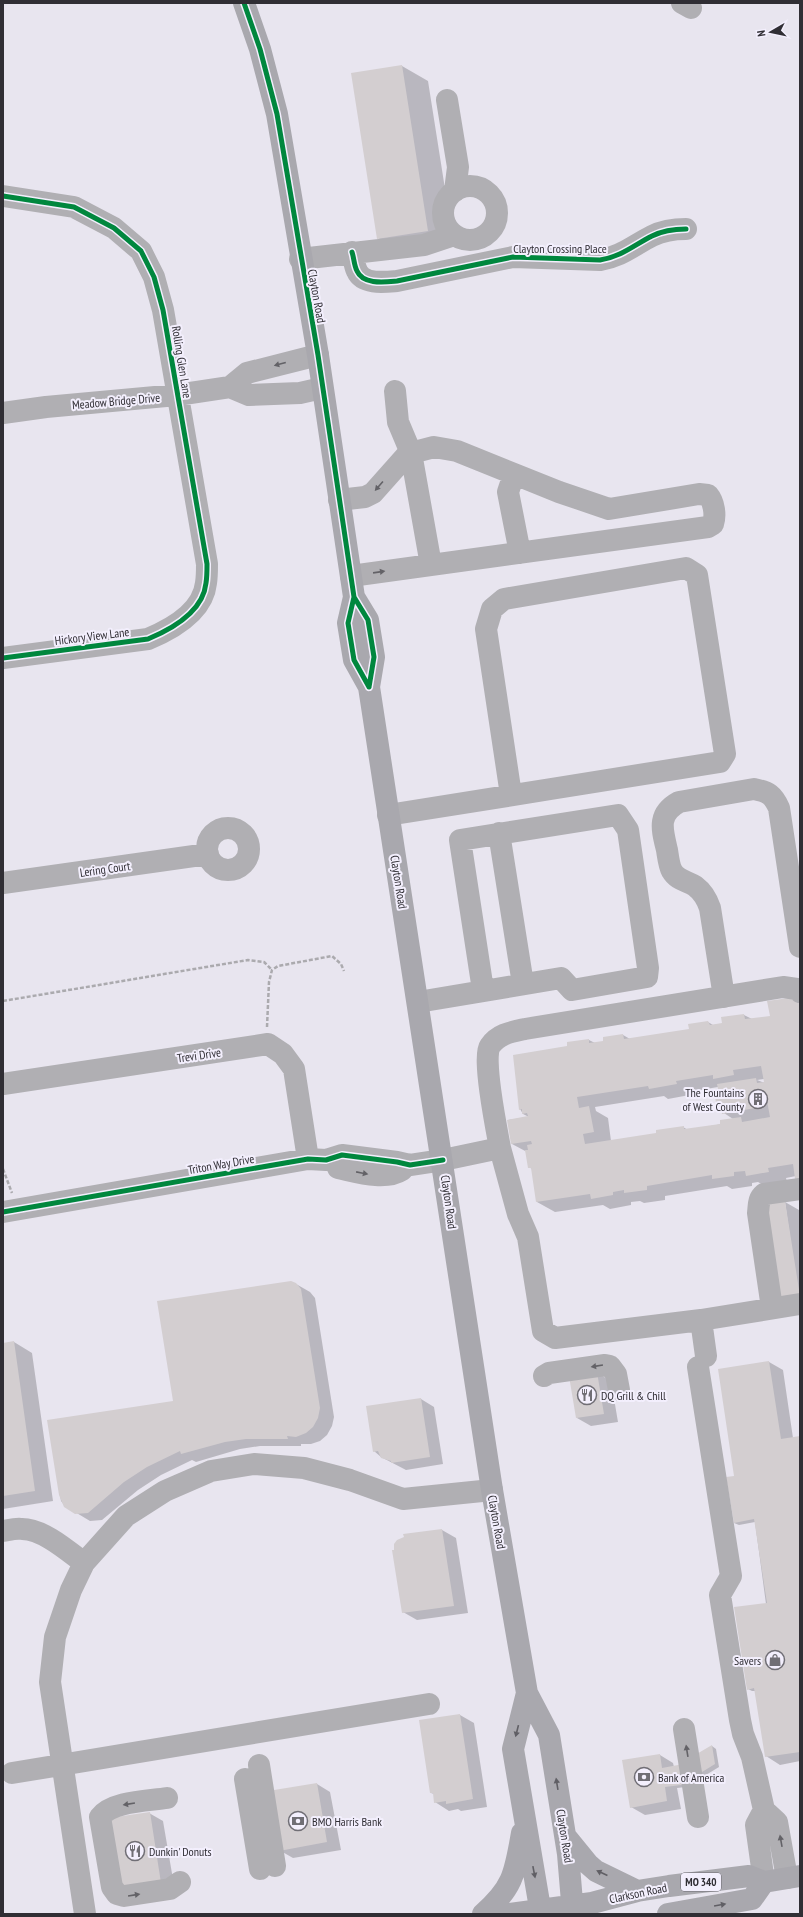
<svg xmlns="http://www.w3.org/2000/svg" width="803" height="1917" font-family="'PT Sans Narrow',sans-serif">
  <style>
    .shadow { fill: #0003; fill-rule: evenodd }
    .building { fill: #d3ced0; fill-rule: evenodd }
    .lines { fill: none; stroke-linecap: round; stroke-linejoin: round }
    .path { stroke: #abaaae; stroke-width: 2.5; stroke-dasharray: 4 2; stroke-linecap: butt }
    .minor { stroke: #b0afb3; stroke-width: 22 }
    .major { stroke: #a9a8ae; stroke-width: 22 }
    .cycleway-casing { stroke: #f3effd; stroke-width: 8 }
    .cycleway { stroke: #00873e; stroke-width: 5 }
    .oneway { fill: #636267 }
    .oneway2 { fill: #605f65 }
    .labels { text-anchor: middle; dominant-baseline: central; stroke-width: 4; stroke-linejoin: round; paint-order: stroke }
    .shield { fill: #f3effd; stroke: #6a6870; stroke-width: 1 }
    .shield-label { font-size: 11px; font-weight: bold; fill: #302e34 }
    .street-label { font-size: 12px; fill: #302e34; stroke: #f3effd }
    .poi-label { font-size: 12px; fill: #302e34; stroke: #f3effd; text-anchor: start }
  </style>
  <rect width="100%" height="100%" fill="#e8e5ef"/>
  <path class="shadow" d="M402 66 428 81 454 246 405 253 378 238Z
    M800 1000V1180L796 1176 786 1178 787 1182 765 1186 758 1182 752 1183V1186L732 1189 727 1186 665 1196V1200L644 1203 640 1201 631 1202V1205L610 1209 603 1205 555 1212 537 1202 532 1169 529 1167 527 1152 512 1144 508 1120 529 1117 523 1114 520 1109 568 1047 589 1040 595 1043 604 1042 623 1035 630 1039 690 1030 708 1022 713 1025 723 1024 744 1015 752 1019 771 1017ZM764 1079 765 1083 757 1080ZM718 1087V1109L733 1119 722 1124 688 1130 683 1127 657 1134 611 1141 608 1118 596 1111 595 1107 664 1096 668 1099 695 1094 694 1091Z
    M785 1202 799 1210 800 1218V1308Z
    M296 1284 310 1292 315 1298 334 1417 332 1426 327 1435 320 1441 311 1444H301V1446H260L240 1449 196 1462 192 1460 161 1475 138 1490 102 1520 90 1521 65 1506 61 1501 48 1421 174 1402Z
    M14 1342 32 1353 53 1501 3 1509V1344Z
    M769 1362 783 1370 793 1438 800 1437V1761L780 1765 766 1756 756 1691H752L748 1689 766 1604 755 1522 739 1525 734 1523 735 1477Z
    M597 1373 611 1381 618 1422 591 1426 577 1418Z
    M421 1399 434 1407 443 1464 406 1470 381 1457 374 1451Z
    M442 1530 456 1538 468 1613 417 1620 403 1612 404 1535Z
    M460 1715 474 1723 487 1807 461 1811 458 1809 449 1811 435 1802 434 1794 431 1793Z
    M712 1746 716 1749 719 1767 686 1787 677 1788 681 1809 645 1815 631 1807 660 1755 673 1763 674 1767 679 1766Z
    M317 1784 330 1792 341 1850 293 1858 279 1850Z
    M149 1813 163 1821 175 1891 136 1898Z"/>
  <path class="building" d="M402 65 428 231 377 239 351 73Z
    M796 997 797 1003H800V1178L795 1179 793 1164 768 1168 769 1172 746 1176 745 1171 734 1172V1176L712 1179V1175L647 1186V1190L624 1193V1190L613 1192V1195L591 1199 590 1194 536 1202 531 1168H528L525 1150H528L527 1145 532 1144 531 1141 511 1144 507 1120 528 1116 527 1113 522 1114V1109L519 1110 513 1055 567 1046V1042L589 1039V1043L603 1041V1037L623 1034 624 1039 689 1029 688 1024 708 1021 710 1025 722 1023 721 1017 744 1014 745 1019 770 1016 767 1001ZM761 1066 764 1082 757 1083 756 1078 717 1084 718 1089H714L717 1110 721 1109 722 1114 761 1107 760 1102 767 1101 770 1117 742 1122 741 1117 720 1120V1124L684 1129V1126L656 1130V1133L585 1144 583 1134 594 1132 589 1106 579 1108 577 1097 648 1086 649 1089 677 1084 676 1081 713 1075V1079L734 1075 733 1070Z
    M785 1201 800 1296 777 1302 762 1205Z
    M291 1281 296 1283 301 1289 320 1408 318 1418 313 1427 306 1433 296 1437 287 1436 288 1439H246L225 1442 181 1454 180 1451 147 1467 124 1482 88 1513 75 1514 64 1507 59 1495 47 1420 173 1401 157 1301Z
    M14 1341 35 1491 3 1496V1343Z
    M769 1361 781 1439 800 1436V1752L765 1757 754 1688 747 1690 734 1607 767 1603 754 1519 734 1523 726 1477 734 1476 718 1369Z
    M597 1372 604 1414 576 1418 569 1376Z
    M421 1398 430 1457 391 1463V1461L381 1458 378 1451 373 1452 366 1406Z
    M442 1529 454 1606 402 1613 392 1550H394V1544L397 1540 404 1537 403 1534Z
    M460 1714 473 1799 446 1804V1801L434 1803 433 1793H430L419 1720Z
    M712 1745 715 1764 681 1785 665 1787 667 1801 630 1808 622 1760 660 1754 662 1768 678 1765Z
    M317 1783 327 1842 279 1851 268 1791Z
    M150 1812 161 1883 121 1890 109 1818Z"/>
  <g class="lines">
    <path class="path" d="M3 1001 248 960 264 962 272 970
      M267 1027 269 982 272 970 278 966 332 956 341 964 344 971
      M3 1169 12 1193"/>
    <path class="minor" d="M682 3 691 8
      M447 100 458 167 455 191
      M443 213a27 27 0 1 1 54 0a27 27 0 1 1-54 0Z
      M3 196 74 207 114 228 141 251 154 277 163 310 207 564C207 570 207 577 206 583 203 612 172 629 148 639L3 658
      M352 252C354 258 354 265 357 271 363 285 385 282 397 281L513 257 600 260C621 257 634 245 652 236 662 231 674 229 686 229
      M300 259 424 245 454 235
      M230 387 247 373 318 355
      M395 391 398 422 411 453 431 565
      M3 413 46 407 177 395 230 387 249 395 300 393 322 388
      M514 474 508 492 520 553
      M339 500 365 497 373 493 405 457 411 453 434 447 457 451 559 492 609 509 699 494 708 495C714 502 716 515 713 524L708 527 351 576
      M388 815C499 797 609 780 720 762L725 754 697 575 686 568 504 599 492 609 486 629 511 795
      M207 849a21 21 0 1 1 42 0a21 21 0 1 1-42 0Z
      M499 833 523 984
      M3 883 208 854
      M724 997 710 908C707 899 703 892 695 886 687 881 677 880 672 871 669 866 668 856 667 850 662 829 657 814 679 802L754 789C769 792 773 795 779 808L800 947
      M418 1002 561 978 572 990 647 977 648 968 628 830 618 815 460 840 483 990
      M3 1084 268 1044 283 1054 294 1069 308 1159
      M500 1148 518 1214 528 1237 543 1331 555 1338 701 1320
      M338 1168C357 1172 385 1181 402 1170
      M3 1212 308 1159 326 1160 342 1155 397 1162 410 1165 443 1160 500 1148C497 1132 482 1057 490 1046 498 1034 511 1032 525 1029L783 987 797 989 800 992
      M772 1308 758 1213C759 1205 758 1199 764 1194L800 1189
      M706 1356 701 1320 800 1304
      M698 1367 731 1576 720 1595 740 1720 743 1734 752 1757 764 1810 777 1822 787 1878
      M544 1376 549 1373 605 1365 610 1366 616 1374 619 1390
      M3 1531C9 1530 16 1528 22 1529 43 1529 68 1551 84 1563
      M684 1729 698 1817
      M259 1765 275 1866
      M12 1773 429 1704
      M245 1779 260 1869
      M167 1798C148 1801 112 1801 100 1817L112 1887 117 1894 124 1896 170 1889 180 1882
      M764 1810 756 1825 764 1882
      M85 1914 50 1682 55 1637 71 1590 84 1563 126 1516 165 1491 211 1471 254 1464 304 1468 350 1480 403 1499 492 1490"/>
    <path class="major" d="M244 3 260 49 277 114 318 355 354 597 348 623 354 660 369 687
      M354 597 368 620 374 657 369 687 492 1490 527 1693 549 1735 568 1854 573 1914
      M527 1693 513 1749 541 1914
      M566 1837 588 1864 596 1871 637 1891
      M483 1914C514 1887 515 1872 522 1833
      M510 1914 592 1903 637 1891 669 1886 749 1876 764 1882 800 1876
      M668 1914 752 1899 764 1882"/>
    <defs>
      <path id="cycleway" d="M244 3 260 49 277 114 318 355 354 597 348 623 354 660 369 687
        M3 196 74 207 114 228 141 251 154 277 163 310 207 564C207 570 207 577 206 583 203 612 172 629 148 639L3 658
        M352 252C354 258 354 265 357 271 363 285 385 282 397 281L513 257 600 260C621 257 634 245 652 236 662 231 674 229 686 229
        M354 597 368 620 374 657 369 687
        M3 1212 308 1159 326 1160 342 1155 397 1162 410 1165 443 1160"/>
    </defs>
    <use href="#cycleway" class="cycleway-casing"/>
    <use href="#cycleway" class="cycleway"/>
  </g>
  <defs><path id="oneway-solid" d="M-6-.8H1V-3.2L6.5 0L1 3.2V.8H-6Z"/></defs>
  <g class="oneway">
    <use href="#oneway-solid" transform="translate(280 364) rotate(165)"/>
    <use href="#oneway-solid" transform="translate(379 486) rotate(131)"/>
    <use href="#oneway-solid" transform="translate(379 572) rotate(-8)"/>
    <use href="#oneway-solid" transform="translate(362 1173) rotate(11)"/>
    <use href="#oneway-solid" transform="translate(597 1366) rotate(171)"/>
    <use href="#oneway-solid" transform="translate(687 1751) rotate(-99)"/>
    <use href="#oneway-solid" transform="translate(129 1804) rotate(171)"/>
    <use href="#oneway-solid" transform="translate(781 1841) rotate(-100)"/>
    <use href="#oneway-solid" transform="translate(134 1895) rotate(-9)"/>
  </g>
  <g class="oneway2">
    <use href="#oneway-solid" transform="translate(517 1731) rotate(104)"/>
    <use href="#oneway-solid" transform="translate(557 1784) rotate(-99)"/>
    <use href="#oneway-solid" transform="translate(534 1872) rotate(79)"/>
    <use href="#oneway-solid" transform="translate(602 1873) rotate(-155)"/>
    <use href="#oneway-solid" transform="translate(720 1905) rotate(-10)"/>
  </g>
  <defs>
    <symbol id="building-ring" viewBox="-11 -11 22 22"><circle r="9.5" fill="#f3effd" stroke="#706e75" stroke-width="1.5"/><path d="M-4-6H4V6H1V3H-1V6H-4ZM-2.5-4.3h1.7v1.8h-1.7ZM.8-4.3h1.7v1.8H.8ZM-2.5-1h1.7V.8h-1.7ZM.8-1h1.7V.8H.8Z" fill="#706e75"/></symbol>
    <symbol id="restaurant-ring" viewBox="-11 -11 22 22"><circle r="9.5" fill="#f3effd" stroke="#706e75" stroke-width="1.5"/><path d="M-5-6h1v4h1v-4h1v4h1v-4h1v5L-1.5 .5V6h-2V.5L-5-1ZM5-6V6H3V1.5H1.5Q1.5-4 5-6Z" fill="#706e75"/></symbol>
    <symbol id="shop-ring" viewBox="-11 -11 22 22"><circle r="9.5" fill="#f3effd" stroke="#706e75" stroke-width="1.5"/><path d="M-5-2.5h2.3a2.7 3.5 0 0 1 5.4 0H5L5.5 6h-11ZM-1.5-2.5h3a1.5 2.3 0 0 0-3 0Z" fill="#706e75"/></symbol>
    <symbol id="bank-ring" viewBox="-11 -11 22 22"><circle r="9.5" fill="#f3effd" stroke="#706e75" stroke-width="1.5"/><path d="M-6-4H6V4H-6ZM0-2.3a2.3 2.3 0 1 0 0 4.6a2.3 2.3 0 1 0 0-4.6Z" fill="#706e75"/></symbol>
  </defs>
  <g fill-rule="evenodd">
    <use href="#building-ring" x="747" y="1088" width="22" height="22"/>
    <use href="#restaurant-ring" x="576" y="1384" width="22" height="22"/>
    <use href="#shop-ring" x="764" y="1649" width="22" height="22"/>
    <use href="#bank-ring" x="633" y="1766" width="22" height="22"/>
    <use href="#bank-ring" x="287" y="1810" width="22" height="22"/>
    <use href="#restaurant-ring" x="124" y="1840" width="22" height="22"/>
  </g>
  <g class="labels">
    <rect class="shield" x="681" y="1873" width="40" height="18" rx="3"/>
    <g class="shield-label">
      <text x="701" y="1882">MO 340</text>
    </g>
    <g class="street-label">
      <text x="560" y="248">Clayton Crossing Place</text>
      <text transform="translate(317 296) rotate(80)">Clayton Road</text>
      <text transform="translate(182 362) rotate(81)">Rolling Glen Lane</text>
      <text transform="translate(116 401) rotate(-5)">Meadow Bridge Drive</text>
      <text transform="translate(92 636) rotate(-7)">Hickory View Lane</text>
      <text transform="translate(105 869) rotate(-8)">Lering Court</text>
      <text transform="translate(399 882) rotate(81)">Clayton Road</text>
      <text transform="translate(199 1055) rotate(-8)">Trevi Drive</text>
      <text transform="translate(221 1164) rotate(-10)">Triton Way Drive</text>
      <text transform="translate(449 1202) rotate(82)">Clayton Road</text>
      <text transform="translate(497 1522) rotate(80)">Clayton Road</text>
      <text transform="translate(565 1836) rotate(81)">Clayton Road</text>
      <text transform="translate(638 1893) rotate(-12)">Clarkson Road</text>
    </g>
    <g class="poi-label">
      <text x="744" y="1092" text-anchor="end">The Fountains<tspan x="744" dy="14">of West County</tspan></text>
      <text x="601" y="1395">DQ Grill &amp; Chill</text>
      <text x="761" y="1660" text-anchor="end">Savers</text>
      <text x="658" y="1777">Bank of America</text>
      <text x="312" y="1821">BMO Harris Bank</text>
      <text x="149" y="1851">Dunkin' Donuts</text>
    </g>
  </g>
  <rect width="803" height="1917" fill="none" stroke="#302e34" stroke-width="8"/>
  <g transform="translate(771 32) rotate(261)" stroke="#f3effd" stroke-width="3" paint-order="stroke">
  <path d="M0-3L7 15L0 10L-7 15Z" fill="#302e34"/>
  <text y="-6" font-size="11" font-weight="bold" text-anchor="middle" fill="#302e34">N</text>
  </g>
</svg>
